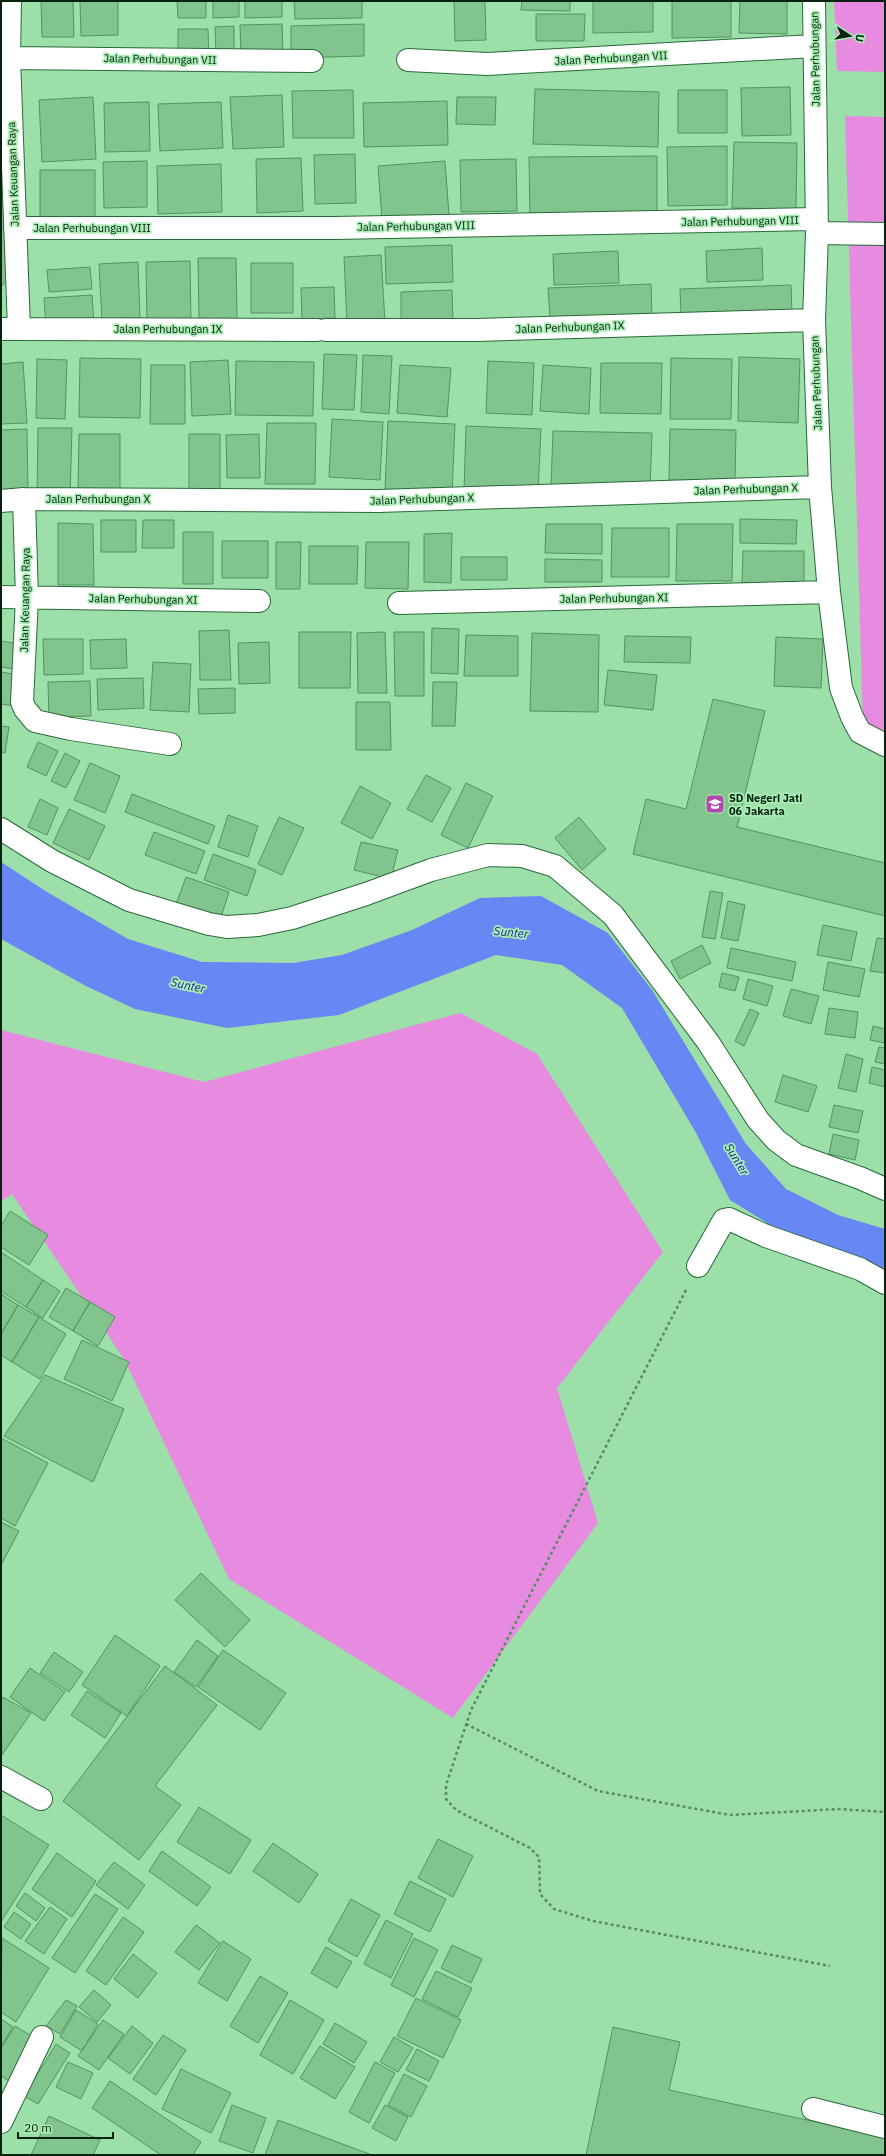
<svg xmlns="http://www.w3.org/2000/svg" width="886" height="2156" font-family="'IBM Plex Sans',sans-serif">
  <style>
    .green { fill: #e68be0 }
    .water { fill: #6787f4 }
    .building { fill: #82c48e; stroke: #529360 }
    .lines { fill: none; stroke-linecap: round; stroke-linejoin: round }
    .minor-casing { stroke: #286a39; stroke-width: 24 }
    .path { stroke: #598b64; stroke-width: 2.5; stroke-dasharray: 3 3; stroke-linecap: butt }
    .minor { stroke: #fff; stroke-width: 22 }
    .labels { text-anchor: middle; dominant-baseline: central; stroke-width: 3.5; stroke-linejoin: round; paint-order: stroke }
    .street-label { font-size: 11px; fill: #07230f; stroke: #a9edb4 }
    .poi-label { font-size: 11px; font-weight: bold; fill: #07230f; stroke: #a9edb4; text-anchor: start }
    .water-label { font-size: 12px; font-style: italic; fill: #1c23a3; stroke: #a9edb4 }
  </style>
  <rect width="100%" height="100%" fill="#9cdfa8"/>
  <path class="green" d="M834 1H885V72L837 71Z
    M845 116 885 117V734L863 725Z
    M460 1013 537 1054 663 1252 557 1388 598 1523 453 1718 229 1579 124 1359 12 1194 1 1201V1030L204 1082Z"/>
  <path class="water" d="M1 862 47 892 128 939 202 962 293 963 342 955 412 930 480 898 541 896 608 933 652 990 746 1144 786 1189 838 1215 885 1229V1275L777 1229 730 1200 695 1131 622 1008 562 965 496 955 339 1015 227 1028 135 1009 86 986 1 939Z"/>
  <path class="building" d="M41 1H73L74 37H42Z
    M80 1H118V35L81 36Z
    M177 1H206V18H178Z
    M213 1H239V17L213 18Z
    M245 1H282V17L245 18Z
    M294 1H362V18L295 19Z
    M454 1H485L486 40 455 41Z
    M522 1H570V11L521 10Z
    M593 1H653V32L593 33Z
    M672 1H731V37L672 38Z
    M740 1H787V34L739 33Z
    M536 14H585L584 41H536Z
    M282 24 283 52 241 53 240 25Z
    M364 24V56L291 58V26Z
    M234 26V56H216L215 27Z
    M178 29H208L209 57 178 58Z
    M790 87 791 135 742 136 741 88Z
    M535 89 659 92 658 147 533 144Z
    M353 90 354 138H293L292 91Z
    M678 90H727V133H678Z
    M282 95 284 147 233 149 230 97Z
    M93 97 96 159 42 162 39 100Z
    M457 97H496L495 125 456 124Z
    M447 101 448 145 364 147 363 103Z
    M149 102 150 151 105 152 104 103Z
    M221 102 223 148 160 151 158 104Z
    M1 104 11 275 1 287Z
    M734 142 797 143 796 209 732 208Z
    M727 146V205L668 206 667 147Z
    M355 154 356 203 315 204 314 155Z
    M657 156V221L530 222 529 157Z
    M301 158 303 211 257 213 256 159Z
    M516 159 517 211 461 212 460 160Z
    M147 161V207L104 208 103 162Z
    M445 161 449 215 382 220 378 166Z
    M221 164 222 212 158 214 157 166Z
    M40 170H95V218L40 217Z
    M452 245 453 282 386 284 385 247Z
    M762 248 763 280 707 282 706 251Z
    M618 251 619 283 554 285 553 254Z
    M381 255 385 322 347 324 344 257Z
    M198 258H236L237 320H199Z
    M190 261 191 323 147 324 146 262Z
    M138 262 140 321 102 322 99 264Z
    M251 263H293V313H251Z
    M90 267 92 289 49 292 47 270Z
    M651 284 652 315 550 318 548 288Z
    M791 285 792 312 681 316 680 289Z
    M334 287 335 318 302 319 301 288Z
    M452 290 453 323 401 325V292Z
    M92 295 94 323 46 327 44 298Z
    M324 354 357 355 354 410 322 409Z
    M363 355 392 356 389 414 361 412Z
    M739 357 800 359 798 423 738 421Z
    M80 358 141 359 140 418 79 417Z
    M671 358 732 359 731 419H670Z
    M37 359 67 360 65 419 36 418Z
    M228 360 231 414 192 416 190 362Z
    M236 361 314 362 313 416 235 415Z
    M488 361 534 363 532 415 486 413Z
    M23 362 27 423 1 424V364Z
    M601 363H662L661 414 600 413Z
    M151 365H185V424H150Z
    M400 365 451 368 447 417 397 413Z
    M543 365 591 368 589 414 540 411Z
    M332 419 383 422 380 480 329 477Z
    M388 421 455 424 452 494 385 490Z
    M267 423H316L315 484H265Z
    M466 426 541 429 538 493 464 490Z
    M38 428H72L70 496 37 495Z
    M27 429 28 494H1V430Z
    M670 429 736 430 735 481 669 480Z
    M553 431 652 433 650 490 551 487Z
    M79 434H120V490H78Z
    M189 434H220V489H189Z
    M259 434 260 478H227L226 435Z
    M740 519 797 520 796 544 740 543Z
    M101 520H136V552H101Z
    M143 520H174V548H142Z
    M58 523 93 524 94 585H58Z
    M546 524H602V554L545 553Z
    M677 524H733L732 581H676Z
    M612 528H669V577H611Z
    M183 532H213V584H183Z
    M452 533 451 583 424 582V534Z
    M222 541H268V578H222Z
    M276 542H301L300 589H276Z
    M366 542H409L408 589 365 588Z
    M309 546H358L357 584H309Z
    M743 551H804V584L742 583Z
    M461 557H507V580H461Z
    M545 559 602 560V582H545Z
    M432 628 459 629 458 674 431 673Z
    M229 630 231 680H200L199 631Z
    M299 632H351L350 688H299Z
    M385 632 387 693H358L357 633Z
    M394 632H424V696H395Z
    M532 633 599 635 598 712 530 711Z
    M466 635 518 636V676H464Z
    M625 636 691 637 690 663 624 662Z
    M776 637 823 639 821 688 774 686Z
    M43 639H83V674L44 675Z
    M126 639 127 668 91 669 90 640Z
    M1 641 19 644 15 669 1 667Z
    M269 642 270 683 239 684 238 643Z
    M153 662 191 664 189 712 150 710Z
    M608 670 657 675 653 710 604 705Z
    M1 672 19 675 14 706 1 704Z
    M143 678 144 708 98 710 97 679Z
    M90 681 91 716 49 717 48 682Z
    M433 682H457L455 726H432Z
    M235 688V713L199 714 198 689Z
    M713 699 765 711 737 827 885 863V916L633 854 646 799 686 809Z
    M356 702H390L391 750H356Z
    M1 726 9 727 5 753 1 752Z
    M38 742 58 751 46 776 27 767Z
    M65 753 80 761 66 788 51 781Z
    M90 763 120 776 105 813 74 800Z
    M426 775 451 788 432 822 407 809Z
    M466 783 493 796 468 848 441 835Z
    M360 786 391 803 372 839 341 823Z
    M132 794 215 826 208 844 125 812Z
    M40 799 58 808 47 835 28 827Z
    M69 809 105 826 89 860 53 843Z
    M228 815 258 826 248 857 218 847Z
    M279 817 304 828 282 875 258 864Z
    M579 817 606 849 582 870 555 838Z
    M154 832 205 851 196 874 145 855Z
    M361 842 398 850 391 879 354 870Z
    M213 854 256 870 247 896 204 880Z
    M186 877 229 892 220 920 176 904Z
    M710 891 723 893 715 939 702 937Z
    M728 901 745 905 738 941 721 938Z
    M823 925 857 932 851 961 817 955Z
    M877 938 885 939V973L870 971Z
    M702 945 711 963 680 979 671 961Z
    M731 948 796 962 792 981 727 968Z
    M828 962 865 969 859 997 823 990Z
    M722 973 739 977 735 991 719 987Z
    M748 979 773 986 767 1006 743 999Z
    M791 989 819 996 811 1024 783 1016Z
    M829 1008 858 1012 855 1038 825 1034Z
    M750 1009 759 1013 744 1046 735 1041Z
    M873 1026 885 1029V1043L870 1040Z
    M879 1047 885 1048V1064L875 1062Z
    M846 1054 863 1059 856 1092 838 1088Z
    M872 1067 885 1070V1087L869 1083Z
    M783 1075 817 1086 808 1112 775 1102Z
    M834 1105 863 1111 858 1133 829 1127Z
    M833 1134 859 1140 855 1160 829 1154Z
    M10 1211 48 1235 29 1265 1 1247V1226Z
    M1 1252 43 1280 26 1307 1 1291Z
    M43 1280 60 1291 43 1318 26 1307Z
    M66 1288 90 1302 73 1331 49 1317Z
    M1 1294 18 1305 1 1334Z
    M90 1302 115 1317 98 1346 73 1331Z
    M18 1305 39 1317 12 1362 1 1355V1334Z
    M39 1317 66 1334 40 1379 12 1362Z
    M82 1340 129 1362 112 1401 64 1379Z
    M45 1375 124 1409 93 1482 4 1436Z
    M1 1438 48 1463 15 1526 1 1518Z
    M1 1522 19 1531 1 1565Z
    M201 1573 250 1620 225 1647 175 1600Z
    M115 1635 160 1666 127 1716 82 1685Z
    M197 1640 218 1656 196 1687 174 1672Z
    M223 1650 286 1693 260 1730 198 1687Z
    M54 1652 83 1672 69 1692 40 1673Z
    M165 1666 217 1705 155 1786 181 1805 139 1860 63 1801Z
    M30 1668 65 1692 44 1721 10 1697Z
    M87 1691 121 1713 105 1738 71 1715Z
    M3 1697 31 1713 2 1755 1 1700Z
    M199 1807 251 1840 230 1874 177 1842Z
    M1 1815 49 1845 1 1922Z
    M438 1839 473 1856 453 1897 418 1878Z
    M273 1843 318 1874 299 1903 253 1871Z
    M162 1851 211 1887 197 1906 149 1871Z
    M57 1853 96 1881 72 1917 32 1889Z
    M114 1862 145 1885 128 1909 96 1885Z
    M410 1881 446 1899 430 1932 394 1914Z
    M25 1893 45 1908 36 1921 16 1906Z
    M95 1894 118 1909 75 1973 52 1958Z
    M351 1899 380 1915 357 1957 328 1941Z
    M50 1907 67 1919 44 1954 25 1941Z
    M14 1912 31 1924 21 1939 4 1927Z
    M123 1917 144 1932 106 1985 86 1971Z
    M386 1920 413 1934 391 1978 364 1964Z
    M196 1925 220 1943 199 1970 175 1952Z
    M2 1938 49 1968 16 2022 1 2012Z
    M414 1938 438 1950 414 1997 391 1985Z
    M223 1941 251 1959 227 2001 198 1983Z
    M452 1945 482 1959 471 1983 441 1968Z
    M326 1947 352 1962 337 1988 311 1973Z
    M133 1954 157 1973 138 1998 114 1979Z
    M436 1971 472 1988 458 2017 422 1999Z
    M260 1976 288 1993 258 2043 230 2026Z
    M94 1990 111 2005 97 2022 79 2007Z
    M416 1998 461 2020 443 2058 397 2036Z
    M66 2000 77 2006 60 2034 46 2026Z
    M290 2000 324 2020 293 2074 260 2055Z
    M76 2010 98 2024 82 2051 60 2037Z
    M1 2019 13 2027 1 2047Z
    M103 2020 124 2034 99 2070 78 2056Z
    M335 2023 367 2042 354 2063 323 2044Z
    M15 2026 35 2038 9 2081 1 2076V2048Z
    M132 2026 153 2043 130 2074 108 2058Z
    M613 2027 680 2042 669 2090 885 2137V2155H586Z
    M163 2035 186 2050 156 2095 133 2079Z
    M394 2037 413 2048 398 2072 380 2062Z
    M56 2044 70 2053 38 2104 24 2096Z
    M320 2046 355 2067 335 2099 300 2078Z
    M417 2049 439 2061 429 2081 406 2070Z
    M68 2062 93 2073 81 2099 56 2087Z
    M375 2062 395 2073 369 2123 349 2112Z
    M181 2069 231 2093 211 2133 162 2109Z
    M404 2074 427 2086 411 2117 388 2105Z
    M110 2081 201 2142 193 2155H161L92 2108Z
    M232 2105 266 2118 253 2153 219 2141Z
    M385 2105 408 2117 396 2141 372 2128Z
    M49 2116 100 2140 93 2155H31Z
    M278 2120 372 2155H265Z"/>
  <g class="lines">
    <defs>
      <path id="minor" d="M814 1 817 233 814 320 820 487 829 592 841 688 852 717 860 732 885 745
        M9 58 312 61
        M408 60 487 64 814 46
        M15 228H334L816 219
        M817 233 885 234
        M1 329H19L9 58 10 1
        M19 329 317 330
        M326 330H477L814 320
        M24 499 378 501 820 487
        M1 501 24 499 27 598 22 702 25 709 35 721 71 729 170 744
        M1 597 259 601
        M399 603 829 592
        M1 829 52 861 129 900 209 924 227 927 258 925 292 918 366 894 431 870 488 855 522 856 555 866 613 915 708 1042 758 1120 776 1140 796 1155 860 1178 885 1189
        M698 1266 724 1220 729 1219 766 1236 860 1269 885 1283
        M1 1777 41 1799
        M813 2109 885 2127
        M1 2122 42 2037"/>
    </defs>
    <use href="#minor" class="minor-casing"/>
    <path class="path" d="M686 1290 471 1710 446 1785V1799L456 1810 530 1848 539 1857 540 1894 554 1909 593 1921 830 1966
      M466 1724 598 1791 730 1815 839 1809 885 1812"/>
    <use href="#minor" class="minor"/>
  </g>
  <defs>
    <symbol id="school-square" viewBox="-11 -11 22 22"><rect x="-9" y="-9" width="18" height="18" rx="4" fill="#b14aad" stroke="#a9edb4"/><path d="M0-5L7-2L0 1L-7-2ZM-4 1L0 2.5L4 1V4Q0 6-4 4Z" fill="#fff"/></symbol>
  </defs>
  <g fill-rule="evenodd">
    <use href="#school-square" x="704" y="793" width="22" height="22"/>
  </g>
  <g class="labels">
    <g class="street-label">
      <text transform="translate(611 58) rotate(-3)">Jalan Perhubungan VII</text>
      <text transform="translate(160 59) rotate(1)">Jalan Perhubungan VII</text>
      <text transform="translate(815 59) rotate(-91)">Jalan Perhubungan</text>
      <text transform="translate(13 174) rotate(-92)">Jalan Keuangan Raya</text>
      <text transform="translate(740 221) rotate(-1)">Jalan Perhubungan VIII</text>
      <text transform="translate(416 226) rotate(-1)">Jalan Perhubungan VIII</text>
      <text x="92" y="228">Jalan Perhubungan VIII</text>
      <text transform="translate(570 327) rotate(-2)">Jalan Perhubungan IX</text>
      <text x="168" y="329">Jalan Perhubungan IX</text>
      <text transform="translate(816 383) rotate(-92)">Jalan Perhubungan</text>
      <text transform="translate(746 489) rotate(-2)">Jalan Perhubungan X</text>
      <text x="98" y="499">Jalan Perhubungan X</text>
      <text transform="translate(422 499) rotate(-2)">Jalan Perhubungan X</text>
      <text transform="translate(614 598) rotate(-1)">Jalan Perhubungan XI</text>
      <text transform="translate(143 599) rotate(1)">Jalan Perhubungan XI</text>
      <text transform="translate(25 600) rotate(-89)">Jalan Keuangan Raya</text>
    </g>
    <g class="poi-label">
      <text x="729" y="798">SD Negeri Jati<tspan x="729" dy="13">06 Jakarta</tspan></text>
    </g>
    <g class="water-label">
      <text transform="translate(511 932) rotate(6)">Sunter</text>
      <text transform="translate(188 985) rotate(12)">Sunter</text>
      <text transform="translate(737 1159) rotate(58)">Sunter</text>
    </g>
  </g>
  <rect width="886" height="2156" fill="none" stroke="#07230f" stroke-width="4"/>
  <g transform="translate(850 36) rotate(102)" stroke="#a9edb4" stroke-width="3" paint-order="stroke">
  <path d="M0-3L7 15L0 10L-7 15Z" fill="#07230f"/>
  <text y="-6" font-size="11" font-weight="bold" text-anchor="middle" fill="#07230f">U</text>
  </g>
  <path d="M18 2132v6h95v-6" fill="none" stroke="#07230f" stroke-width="2"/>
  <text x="24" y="2132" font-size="12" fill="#07230f" stroke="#a9edb4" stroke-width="3" paint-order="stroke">20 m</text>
</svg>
